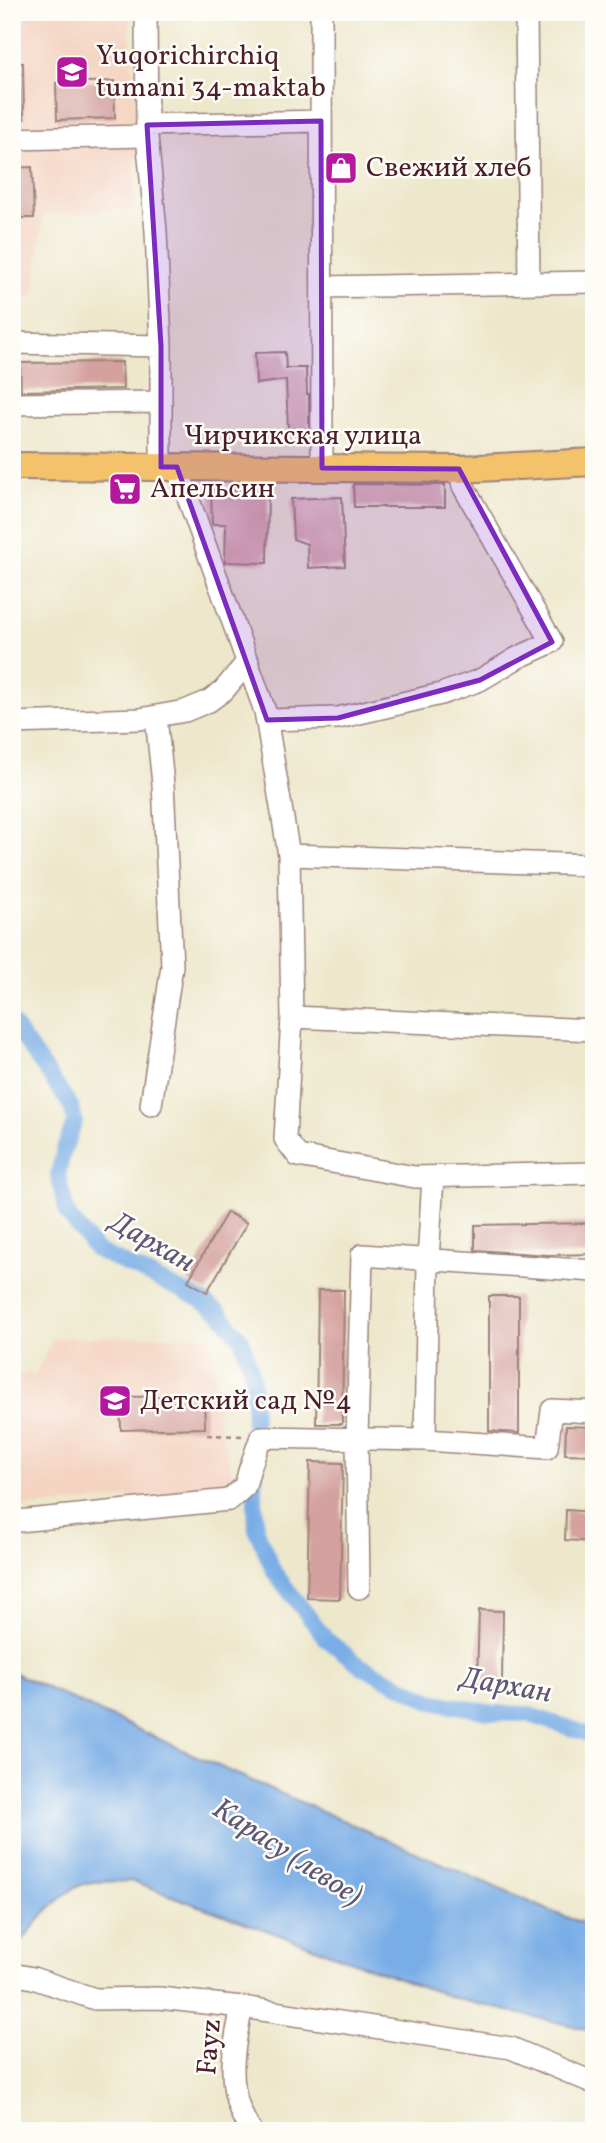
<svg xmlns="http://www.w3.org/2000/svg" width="606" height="2143" font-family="Vollkorn,serif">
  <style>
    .built { fill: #f4d3c1 }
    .water { fill: #79ade6; stroke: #626688; stroke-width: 2 }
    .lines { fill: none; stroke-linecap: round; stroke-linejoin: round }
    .canal { stroke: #79ade6; stroke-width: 16 }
    .building { fill: #d4a19e }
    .minor-casing { stroke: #9c837b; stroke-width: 24 }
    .major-casing { stroke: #9c837b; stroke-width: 30 }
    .path { stroke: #9c837b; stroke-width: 2.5; stroke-dasharray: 5 5; stroke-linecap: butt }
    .minor { stroke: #fff; stroke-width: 21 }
    .major { stroke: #f3c26a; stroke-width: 26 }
    .marked { fill: #7b2cbf; fill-opacity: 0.2; stroke: #7b2cbf; stroke-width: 5; stroke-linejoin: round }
    .labels { text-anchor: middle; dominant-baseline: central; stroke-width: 5; stroke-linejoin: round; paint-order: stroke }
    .poi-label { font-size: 28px; fill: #4a1f2b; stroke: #fdfcf7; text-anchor: start }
    .street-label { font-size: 28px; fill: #4a1f2b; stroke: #fdfcf7 }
    .water-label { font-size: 30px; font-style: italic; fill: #5d5876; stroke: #fdfcf7 }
  </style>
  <rect width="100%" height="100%" fill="#fdfcf7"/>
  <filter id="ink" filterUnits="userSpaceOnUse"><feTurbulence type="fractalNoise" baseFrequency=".0143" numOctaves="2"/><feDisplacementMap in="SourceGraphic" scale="14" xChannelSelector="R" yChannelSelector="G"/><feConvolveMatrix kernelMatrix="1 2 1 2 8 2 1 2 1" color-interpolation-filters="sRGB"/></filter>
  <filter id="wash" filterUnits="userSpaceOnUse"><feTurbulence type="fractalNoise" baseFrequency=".00686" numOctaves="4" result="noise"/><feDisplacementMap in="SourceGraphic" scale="28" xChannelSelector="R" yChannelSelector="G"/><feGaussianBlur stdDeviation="1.57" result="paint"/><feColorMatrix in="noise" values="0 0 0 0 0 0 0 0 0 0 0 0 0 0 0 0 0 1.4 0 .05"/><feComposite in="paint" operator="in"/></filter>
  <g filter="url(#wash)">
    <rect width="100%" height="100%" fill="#ede7cb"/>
    <path class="built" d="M12 12H129L136 132 12 136Z
      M136 139 134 209 43 215 35 297 12 298V142Z
      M212 1335 219 1424 236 1487 12 1509V1378L27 1373 35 1376 53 1338Z"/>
    <path class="water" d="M12 1672 225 1769 555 1913 594 1927V2031L457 1999 130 1881C118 1882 104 1881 92 1882 61 1886 30 1931 12 1954Z"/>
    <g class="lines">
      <path class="canal" d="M12 1023 71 1106 75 1121 64 1149 58 1175 67 1214 96 1250 199 1299 220 1313 242 1340 253 1378 254 1429
        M254 1470 256 1529 274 1572 326 1639 361 1666 431 1701 493 1713 527 1714 594 1736"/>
    </g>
    <g id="blocks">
      <path class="building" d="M12 63H23L24 119H12Z
        M114 81 115 118 57 120 56 83Z
        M32 167 34 218H12V168Z
        M285 352 286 368H306L307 394H309V431L288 430 286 380 256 384 255 353Z
        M122 362 123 389 21 391 20 363Z
        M353 484 445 485V507H354Z
        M211 490 268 491 267 563 225 562 226 524H212Z
        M342 497 345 566 308 568 307 544 293 539 291 499Z
        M227 1212 247 1223 207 1292 188 1281Z
        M594 1223V1254L549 1255 475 1250V1225Z
        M318 1290H344L342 1424H316Z
        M489 1296H519V1433L489 1431Z
        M204 1396 205 1428 121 1430 120 1397Z
        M566 1426 594 1427V1455L565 1454Z
        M310 1462 343 1463 340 1599 307 1598Z
        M566 1510 594 1512V1542L565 1540Z
        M479 1610 503 1611 502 1683 477 1682Z"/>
    </g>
  </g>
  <g filter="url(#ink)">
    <use href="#blocks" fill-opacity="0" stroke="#9c837b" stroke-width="2"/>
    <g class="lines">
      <defs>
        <path id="minor" d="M146 12 147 136 156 231 161 346V467
          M321 12 322 468
          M526 12 529 283
          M147 125 321 121
          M12 139 147 136
          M322 287 594 282
          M12 343 161 346
          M12 404 161 402
          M177 467 265 711 289 855 292 1017 285 1139 298 1156 415 1177 594 1173
          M267 720 338 718 441 694 480 680 517 658 552 642 463 486 459 469
          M12 723 140 719 185 711 209 701 224 690 248 661
          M289 855 594 865
          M292 1017 594 1030
          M151 1105 172 966 163 784 156 717
          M425 1440 547 1448 552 1410 594 1412
          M12 1518 18 1521 229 1500 245 1486 250 1468 261 1437 425 1440 428 1261 433 1177
          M359 1588 357 1438 362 1255 594 1271
          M12 1974 33 1978 95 1999 159 1998 242 2007 511 2048 594 2083
          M242 2007C233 2050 224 2091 251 2131"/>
        <path id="major" d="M12 466 459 469 594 462"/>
      </defs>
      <use href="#minor" class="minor-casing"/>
      <use href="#major" class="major-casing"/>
      <path class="path" d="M207 1435 242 1436"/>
      <use href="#minor" class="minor"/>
      <use href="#major" class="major"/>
    </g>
  </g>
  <path class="marked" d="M321 121 322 468 459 469 552 642 480 680 338 718 267 720 177 467H161V346L147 125Z"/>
  <defs>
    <symbol id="school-square" viewBox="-11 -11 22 22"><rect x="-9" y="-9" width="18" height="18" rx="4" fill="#b5179e" stroke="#fdfcf7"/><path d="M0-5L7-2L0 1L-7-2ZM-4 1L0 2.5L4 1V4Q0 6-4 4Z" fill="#fff"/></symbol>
    <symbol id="shop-square" viewBox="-11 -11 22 22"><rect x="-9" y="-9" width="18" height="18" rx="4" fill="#b5179e" stroke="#fdfcf7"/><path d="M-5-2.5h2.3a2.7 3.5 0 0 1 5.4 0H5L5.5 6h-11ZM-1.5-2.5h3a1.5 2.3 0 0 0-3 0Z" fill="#fff"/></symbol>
    <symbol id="supermarket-square" viewBox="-11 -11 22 22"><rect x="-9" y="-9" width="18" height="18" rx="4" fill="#b5179e" stroke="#fdfcf7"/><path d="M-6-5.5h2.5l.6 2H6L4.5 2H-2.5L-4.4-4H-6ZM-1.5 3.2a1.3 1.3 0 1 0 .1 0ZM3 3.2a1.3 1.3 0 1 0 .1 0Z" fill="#fff"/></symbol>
  </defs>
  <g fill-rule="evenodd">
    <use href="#school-square" x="53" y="53" width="38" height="38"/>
    <use href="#shop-square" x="322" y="149" width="38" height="38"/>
    <use href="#supermarket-square" x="106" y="470" width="38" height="38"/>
    <use href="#school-square" x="96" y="1382" width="38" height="38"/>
  </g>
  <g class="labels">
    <g class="poi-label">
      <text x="96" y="56">Yuqorichirchiq<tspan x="96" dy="32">tumani 34-maktab</tspan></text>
      <text x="366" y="168">Свежий хлеб</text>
      <text x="150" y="489">Апельсин</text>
      <text x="140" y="1401">Детский сад №4</text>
    </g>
    <g class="street-label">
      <text x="303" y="436">Чирчикская улица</text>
      <text transform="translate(210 2047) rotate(-85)">Fayz</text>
    </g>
    <g class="water-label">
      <text transform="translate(152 1243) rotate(30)">Дархан</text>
      <text transform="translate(506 1686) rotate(10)">Дархан</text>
      <text transform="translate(287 1853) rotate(33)">Карасу (левое)</text>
    </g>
  </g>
  <rect width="606" height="2143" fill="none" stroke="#fdfcf7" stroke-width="42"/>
</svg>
